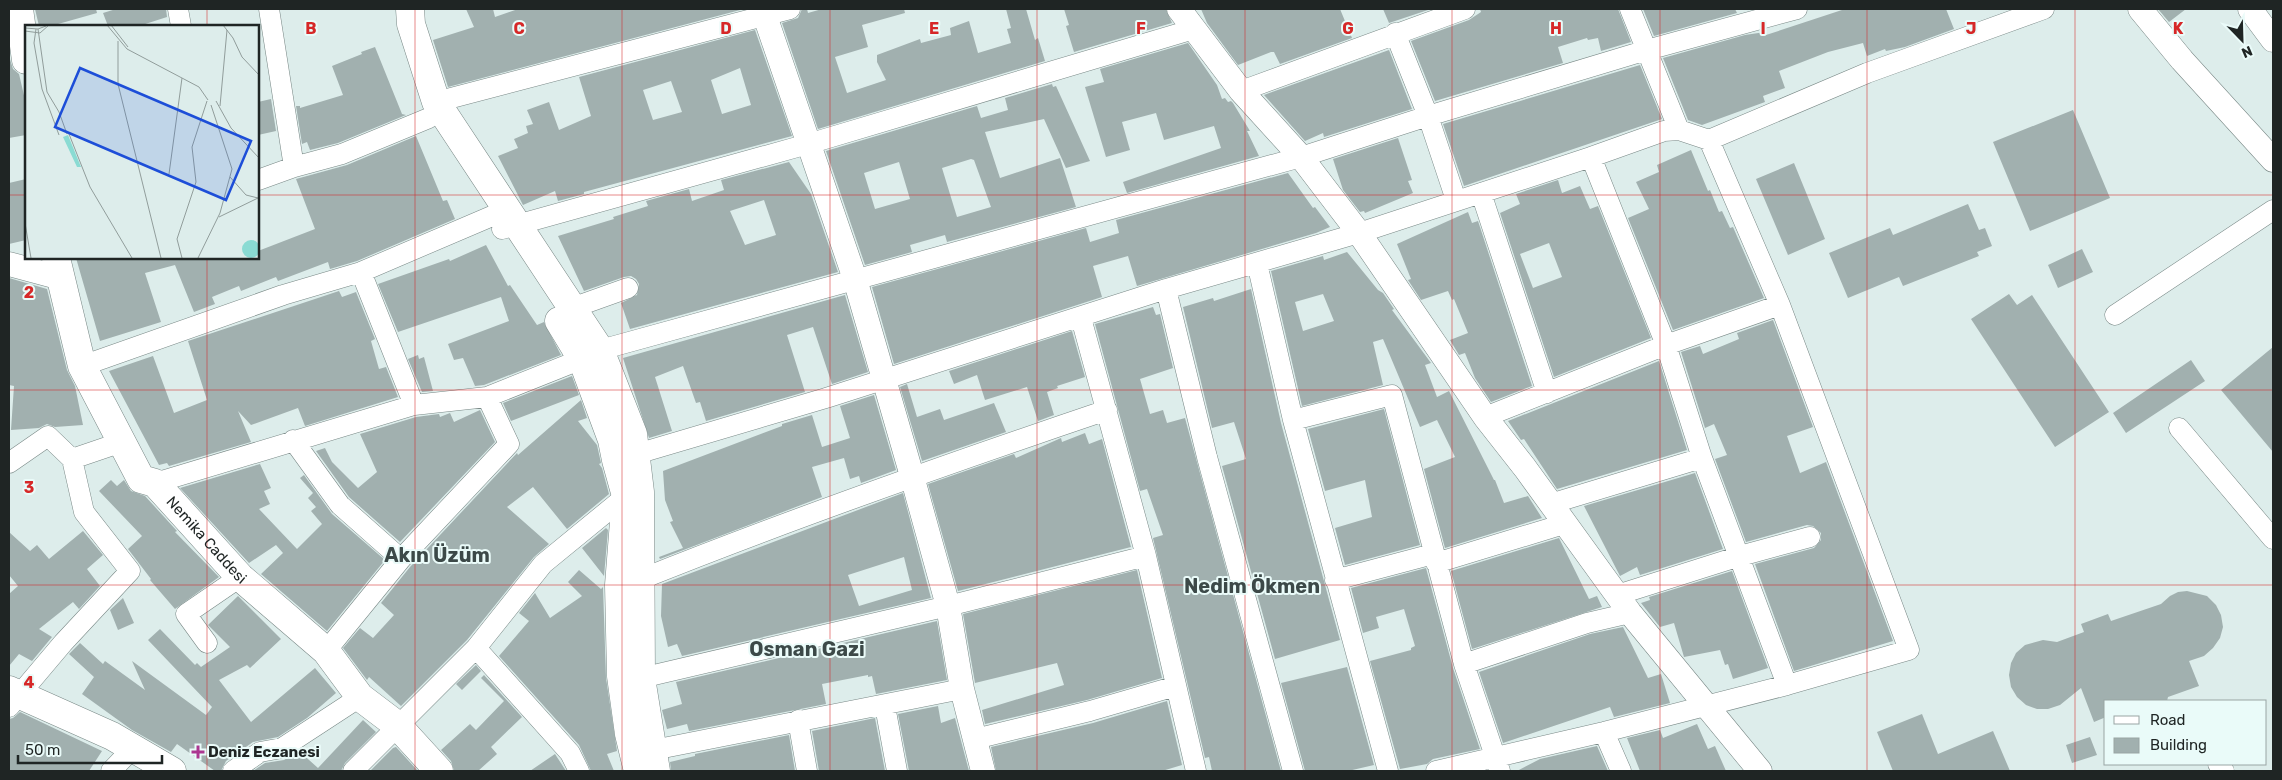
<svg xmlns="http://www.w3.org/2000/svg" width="2282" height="780" font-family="Rubik,sans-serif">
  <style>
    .building { fill: #a1b0af; fill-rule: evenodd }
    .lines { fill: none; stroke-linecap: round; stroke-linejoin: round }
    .minor-casing { stroke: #798886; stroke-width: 21 }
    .tertiary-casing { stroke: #798886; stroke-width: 25 }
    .secondary-casing { stroke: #798886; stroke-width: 29 }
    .minor { stroke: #fff; stroke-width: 20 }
    .tertiary { stroke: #fff; stroke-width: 24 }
    .secondary { stroke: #fff; stroke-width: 28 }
    .grid { fill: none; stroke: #d62828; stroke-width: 1; stroke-opacity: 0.55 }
    .poi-dot { fill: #ac3791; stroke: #eafbf9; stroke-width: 2 }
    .labels { text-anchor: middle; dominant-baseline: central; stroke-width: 4; stroke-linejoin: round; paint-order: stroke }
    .street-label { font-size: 15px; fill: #1f2524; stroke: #eafbf9 }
    .poi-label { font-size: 15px; font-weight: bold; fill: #1f2524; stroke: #eafbf9; text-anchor: start }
    .district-label { font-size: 20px; font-weight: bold; fill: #3c4948; stroke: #eafbf9 }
    .inset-road { fill: none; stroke: #919d9b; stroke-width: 1 }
    .view { fill: #1d4ed8; fill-opacity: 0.15; stroke: #1d4ed8; stroke-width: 2.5 }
    .inset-edge { fill: none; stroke: #1f2524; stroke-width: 2.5 }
    .grid-label { font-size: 16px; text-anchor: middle; font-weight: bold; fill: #d62828; stroke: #eafbf9; stroke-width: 4; stroke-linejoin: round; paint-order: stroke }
  </style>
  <rect width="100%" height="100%" fill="#ddedeb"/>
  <path class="building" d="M35 9H96L97 13 51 26H39Z
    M116 9H166L167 17 139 26H108L103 13Z
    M466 9H493L495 17 518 9H744L448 87 433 40 474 27Z
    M802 9H807L808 13 822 9H904L905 13 862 25 868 47 835 57 847 93 886 80 877 62V55L920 39 921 43 951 35 950 28 969 21 978 53 1011 43 1007 29 1011 28 1006 9H1026L1035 40 1038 38 1045 61 818 129 782 23 798 18Z
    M1064 9H1166L1172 23 1074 52 1066 26 1069 25Z
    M1201 9H1340L1352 38 1280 64 1274 52H1271L1238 65 1207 23Z
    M1383 9H1431L1389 23Z
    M1480 9H1618L1631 42 1601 51 1598 38 1588 40 1587 38 1558 47 1563 63 1435 101 1411 41 1469 20 1481 12Z
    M1643 9H1735L1737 13 1654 36Z
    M1845 9H1946L1954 29 1905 47 1886 51 1885 49 1867 56 1863 43 1828 52 1779 71 1785 88 1763 96 1765 102 1702 125 1688 120 1663 58 1745 35 1765 32 1766 35Z
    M2158 9H2186L2169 22Z
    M755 30 792 136 584 192V194L558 201 555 191 523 205 498 156 518 148 514 139 528 133 526 126 533 124 527 110 549 102 559 130 591 116 579 77ZM740 68 751 105 722 114 711 80ZM671 81 682 112 653 120 643 90Z
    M1188 43 1217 85 1222 99 1225 98 1228 102 1231 101 1233 103 1250 131H1247L1259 156 1127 193 1123 182 1221 148 1214 126 1164 140 1156 113 1122 122 1130 150 1106 157 1085 87 1104 82 1100 69Z
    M375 47 402 114 406 115 338 143 310 150 307 142 302 144 296 106H300V108L343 95 332 66 362 54 361 52Z
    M1389 50 1412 109 1324 137 1323 133 1305 141 1264 95Z
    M9 56 13 69 19 74 26 104V135L9 138Z
    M1640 65 1662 119 1464 186 1443 124Z
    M1052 84 1053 87 1056 86 1090 161 1066 168 1044 119 985 132 1000 178 1060 158 1076 207 947 242 945 235 910 245 912 252 865 265 826 151 977 106 981 118 1008 110 1005 98ZM971 159 974 160 991 207 957 217 942 168ZM899 162 910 199 875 209 864 173Z
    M271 99 276 131 258 135V102Z
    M2073 110 2110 198 2030 231 1993 142Z
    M416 136 443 201 447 200 455 219 357 261 330 269 328 262 278 281 276 277 241 291 239 286 212 297 215 304 194 312 175 265 145 273 161 322 100 341 76 258H258V251L315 229 296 179 347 165Z
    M1398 138 1412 180 1408 181 1413 193 1365 213 1364 211 1360 212 1343 190 1333 159Z
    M1691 150 1708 191 1710 190 1719 212 1722 211 1730 228 1733 227 1764 298 1673 330 1628 218 1649 209 1636 182 1659 172 1657 165Z
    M789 162 811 194 838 272 630 329 621 303 637 295 639 284 636 279 631 276 624 277 584 291 558 236 614 219 613 217 648 206 646 201 689 189 692 201 724 190 721 180ZM764 200 776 235 745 245 730 211Z
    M1794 163 1825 239 1788 255 1756 179Z
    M1288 173 1313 208 1315 207 1330 227 1316 233 1137 286 1128 256 1093 266 1102 297 894 364 872 287 1086 228 1090 242 1119 233 1116 220Z
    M26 179V240L9 244V183Z
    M1558 180 1562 193 1580 186 1590 209 1598 206 1651 338 1554 377 1500 213 1520 204 1516 194ZM1549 243 1562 277 1533 288 1520 254Z
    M1968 204 1979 230 1985 228 1992 246 1977 252 1979 256 1903 286 1899 277 1848 298 1829 253 1890 228 1893 235Z
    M1468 212 1472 223 1478 221 1532 386 1491 402 1475 378 1465 353 1459 355 1450 340 1468 333 1454 299 1452 300 1448 291 1421 300 1408 280 1411 279 1397 244Z
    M486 245 508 286 510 285 537 325 544 322 561 355 484 385 475 386 463 358 454 360 448 344 509 321 501 297 398 332 378 284 449 259 450 261Z
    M2082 249 2093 272 2058 288 2048 265Z
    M1347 252 1378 290 1383 293 1394 309 1392 310 1431 363 1425 365 1437 397 1449 391 1494 480H1495L1504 503 1528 496 1542 518 1445 548 1424 469 1455 457 1437 420 1420 427 1383 339 1373 342 1383 385 1302 406 1271 271 1323 256 1324 260ZM1323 294 1334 321 1303 331 1295 302Z
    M9 278 47 289 67 370 75 386 83 425 55 427 47 424 39 428 11 430 14 386 9 385Z
    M1251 289 1281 423 1340 640 1275 659 1222 466 1246 459 1234 422 1212 428 1183 307 1213 298 1214 301Z
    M339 291 342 297 356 292 375 339 371 341 379 369 386 367 398 397 305 426 298 408 251 425 238 411 251 442 169 466 167 463 159 465 109 371 153 356 174 413 207 400 188 341Z
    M2009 294 2017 305 2032 295 2109 412 2055 447 1971 319Z
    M845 295 868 372 832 384 813 327 787 335 805 392 706 421 700 402 696 403 683 366 655 377 672 431 649 438 623 358Z
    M1153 307 1156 315 1160 314 1173 368 1140 379 1150 414 1163 410 1167 423 1185 418 1281 771H1212L1209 757 1205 758 1153 538 1163 535 1147 489 1140 491 1095 324Z
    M1773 320 1813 427 1787 436 1800 473 1826 462 1893 641 1794 671 1755 564 1814 548 1821 540V533L1813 526 1807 525 1746 542 1715 459 1727 455 1714 424 1705 428 1681 352 1700 346 1703 354 1739 339 1737 333Z
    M1072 331 1085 377 1057 386 1058 388 1047 392 1054 415 1038 421 1027 387 985 400 977 375 954 384 949 371Z
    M2273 347V452L2221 390Z
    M418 355 419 359 424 357 433 391 422 392 408 359Z
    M2191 360 2205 381 2126 433 2113 413Z
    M1659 361 1687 450 1557 489 1524 439 1521 440 1508 421Z
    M572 376 579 395 511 421 503 403Z
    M907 384 917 417 940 409 944 420 994 403 1006 432 922 461 900 387Z
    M874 395 896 470 861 483 859 476 850 479 844 458 812 467 822 497 660 559 659 557 683 548 670 522 673 521 665 500 663 471 782 426V424L812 415 822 447 850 438 840 406Z
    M581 400 587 418 578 421 597 445 601 463 599 464 602 468 609 494 567 529 533 487 507 507 549 544 534 557 467 640 401 706 369 677 367 680 343 648 360 628 373 638 394 615 381 603 410 567 517 453 518 455Z
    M1384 409 1420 545 1345 565 1335 528 1372 517 1365 480 1325 491 1308 429Z
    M480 410 495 442 400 542 349 497 316 451 325 448 332 462 358 488 377 472 360 434 416 417 439 414 440 417 450 413 454 422Z
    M1085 433 1089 444 1102 439 1131 547 958 591 928 484 1014 454 1016 458 1061 438 1062 442Z
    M260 464 271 488 264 491 270 504 259 509 297 549 322 524 311 511 316 507 308 498 313 493 300 478 304 475 332 514 385 560 327 631 261 574 283 553 276 545 249 563 180 488Z
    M1695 473 1723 549 1640 575 1637 567 1620 576 1584 506Z
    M111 480 117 486 124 480 131 491 145 496 177 531 175 532 219 577 175 609 150 580 151 579 128 549 142 536 99 491Z
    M903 493 931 598 682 656 677 644 668 647 661 616 662 584ZM904 557 912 590 859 606 848 575Z
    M606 528 608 530 604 576 582 548Z
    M83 531 103 555 87 569 100 586 79 609 73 602 39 629 52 637 32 661 19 654 9 666V594L18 586 9 575V532L30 551 37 545 49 559Z
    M1559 538 1589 599 1597 596 1602 607 1472 649 1451 571Z
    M1426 568 1453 668 1480 749 1433 759 1427 764 1400 769 1370 661 1411 650V648L1415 646 1404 609 1376 617 1379 628 1363 633 1351 588Z
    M579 570 601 589 603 587 606 678 617 751 607 754 614 771H591L579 745 499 656 529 621 519 613 535 593 550 618 582 596 568 582Z
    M1137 570 1162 678 1087 700 985 724 982 710 1064 685 1057 663 975 683 963 614Z
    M1732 571 1768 668 1733 679 1728 664 1725 665 1720 650 1684 657 1674 623 1660 627 1641 603 1650 600 1649 597Z
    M2187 591 2207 596 2216 605 2221 615 2223 627 2220 638 2213 648 2204 656 2189 661 2199 686 2168 697 2167 701H2106V717L2094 722 2081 688 2060 705 2048 709H2037L2026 705 2017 697 2011 687 2009 675 2011 663 2016 653 2025 645 2043 640 2057 642 2084 632 2081 624 2108 614 2111 621 2161 604 2170 596 2178 592Z
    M238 596 281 639 250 668 247 665 219 680 251 722 315 668 336 693 307 718 278 737 253 742 226 761 221 771H215L177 744 171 752 132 730 82 694 94 677 69 654 80 643 103 664 105 661 145 690 132 661 206 715 212 707 148 640 160 629 195 665 197 663 201 667 230 647 208 625Z
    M123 598 134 623 118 630 110 610Z
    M937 621 947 680 876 694 872 676 868 677V675L822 684 826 704 689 731 687 724 667 729 662 710 682 704 676 682Z
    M1623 627 1648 678 1661 674 1670 703 1614 717 1610 707 1503 743 1479 672 1590 634Z
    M476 665 481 671 462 690 456 684Z
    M1347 667 1374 765 1348 771H1305L1281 683Z
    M484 675 522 717 491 747 497 754 478 771H454L451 761 441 750 470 724 476 730 504 701 481 678Z
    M1167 701 1182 765 1162 771H996L991 747 1093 723Z
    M938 706 941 723 955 718 969 771H909L898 714Z
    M20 712 102 751 89 771H9V719L13 718Z
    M1922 714 1938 754 1993 731 2010 771H1893L1877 732Z
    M875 718 885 771H819L812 731Z
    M363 720 376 732 345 763 341 771H253L265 763 284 760 299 751 318 768Z
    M1697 724 1708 749 1715 746 1726 771H1640L1627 738 1660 730 1663 738Z
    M789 735 795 771H671L670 762 695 756V754Z
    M2090 737 2097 755 2072 763 2066 745Z
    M1597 746 1608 771H1517L1540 759Z
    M396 747 418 771H370L393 748Z
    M555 754 566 771H530Z"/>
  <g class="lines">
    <defs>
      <path id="minor" d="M178 9 181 26
        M269 9 294 167
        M1630 9 1679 130
        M1395 33 1428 116 1456 200
        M1241 91 1465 9
        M436 102 790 9
        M1591 157 1666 345 1702 458 1787 685
        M258 180 294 167 342 154 429 118
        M1481 193 1547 393
        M502 229 808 144 1194 29
        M1257 263 1293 420 1388 771
        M361 272 414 405
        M1166 289 1207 457 1293 771
        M572 308 628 288
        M2115 315 2273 210
        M1081 318 1146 556 1196 771
        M82 366 283 295 361 272 492 216
        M1485 417 1666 345 1780 305
        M1293 420 1392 395 1464 664 1500 771
        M2179 428 2273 539
        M293 440 340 505 401 559
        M623 458 826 398 1166 289 1359 233 1591 157 1664 131 1679 130 1709 140 1867 73 2044 9
        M9 463 48 436 72 459 122 442
        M155 483 414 405 487 397 582 359 600 350 1301 157 1428 116 1647 50 1797 9
        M1550 504 1702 458
        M1436 563 1564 524
        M639 580C793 518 950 463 1107 410
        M1335 580 1433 554
        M1617 595 1740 556 1810 537
        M207 643 186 614 240 577
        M476 648 570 753 579 771
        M326 651 401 559 509 444 487 397
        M1464 664 1587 623 1630 613
        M641 678 948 606 1146 556
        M885 706 897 771
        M9 707 63 643 130 571 84 512 72 459
        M798 720 807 771
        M1604 732 1621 771
        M975 739 1090 711 1176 686
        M653 750 962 689
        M2218 764 2224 771
        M111 771 133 748
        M233 771 260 752 282 748 360 697
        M353 771 476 648 543 564 626 496
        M1436 771 1604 732 1787 685 1909 650 1780 305 1709 140"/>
      <path id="tertiary" d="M1179 9 1241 91 1301 157 1359 233 1485 417 1525 468 1630 613 1760 771
        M2140 9 2182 60 2273 160
        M2250 9 2273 40
        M765 16 855 279 912 476 948 606 962 689 983 771
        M9 264 61 278"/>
      <g id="secondary">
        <path d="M19 9 26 60"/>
        <path d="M410 9 411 24 436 102 600 350 633 434 640 492 641 678 656 771"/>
        <path id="s1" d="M56 258 82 366 141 479 155 483 240 577 326 651 360 697 397 725 439 771"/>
        <path d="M559 321 582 359 612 440 616 460 626 496 619 585 621 676 629 734 638 771"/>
        <path d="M9 690 112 736 172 771"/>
      </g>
    </defs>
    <use href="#minor" class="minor-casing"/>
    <use href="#tertiary" class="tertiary-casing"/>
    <use href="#secondary" class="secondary-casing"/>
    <use href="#minor" class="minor"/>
    <use href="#tertiary" class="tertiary"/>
    <use href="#secondary" class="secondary"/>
  </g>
  <path class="grid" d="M207 9V26M415 9V771M622 9V771M830 9V771M1037 9V771M1245 9V771M1452 9V771M1660 9V771M1867 9V771M2075 9V771M9 195H26M258 195H2273M207 258V771M9 390H2273M9 585H2273"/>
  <path class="poi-dot" d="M195.5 744.5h5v5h5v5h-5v5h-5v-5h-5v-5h5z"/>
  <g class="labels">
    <g class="street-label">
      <text stroke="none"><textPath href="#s1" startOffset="330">Nemika Caddesi</textPath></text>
    </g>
    <g class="poi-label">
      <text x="208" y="752">Deniz Eczanesi</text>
    </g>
    <g class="district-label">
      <text x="437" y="555">Akın Üzüm</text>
      <text x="1252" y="586">Nedim Ökmen</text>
      <text x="807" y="649">Osman Gazi</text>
    </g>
  </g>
  <g transform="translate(25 25)">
    <rect width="234" height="234" fill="#ddedeb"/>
    <path d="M43 110 56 142H52L38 112ZM217 224a9 9 0 1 1 18 0a9 9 0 1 1-18 0Z" fill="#8adbd3"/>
    <path class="inset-road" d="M82 0 102 24 174 62 183 75M86 0 103 22M198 0 208 13 217 32 234 50M0 3 13 4 21 1M11 4 9 18 17 64 34 110M13 4 22 67 34 87 42 109M0 6 15 8 24 0M93 16V59L136 233M191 76 206 103 234 133M195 81 202 5M44 109 65 162 107 233M144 149 157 53M205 152 221 170 233 173M194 192 233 173M0 198 6 233M157 233 152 214 171 157 167 122 182 76M173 233 195 188 207 144 186 80"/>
    <path class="view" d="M55 43 226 116 201 175 30 102Z"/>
    <rect width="234" height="234" class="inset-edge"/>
  </g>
  <g class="grid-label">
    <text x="311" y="34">B</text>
    <text x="519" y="34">C</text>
    <text x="726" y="34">D</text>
    <text x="934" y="34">E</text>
    <text x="1141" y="34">F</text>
    <text x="1348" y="34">G</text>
    <text x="1556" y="34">H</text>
    <text x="1763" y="34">I</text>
    <text x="1971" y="34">J</text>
    <text x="2178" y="34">K</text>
    <text x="29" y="298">2</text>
    <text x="29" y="493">3</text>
    <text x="29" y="688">4</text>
  </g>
  <rect width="2282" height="780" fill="none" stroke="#1f2524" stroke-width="20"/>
  <rect x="2104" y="700" width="162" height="65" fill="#eafbf9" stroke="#99a5a4"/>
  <rect x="2114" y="716" width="25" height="8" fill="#ffffff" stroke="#99a5a4"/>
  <text x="2150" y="725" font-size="15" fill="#1f2524">Road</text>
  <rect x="2114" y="738" width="25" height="15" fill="#a1b0af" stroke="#99a5a4"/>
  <text x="2150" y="750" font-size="15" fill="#1f2524">Building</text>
  <g transform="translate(2242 40) rotate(157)" stroke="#eafbf9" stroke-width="4" paint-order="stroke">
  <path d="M0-4L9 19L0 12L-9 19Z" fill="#1f2524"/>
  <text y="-8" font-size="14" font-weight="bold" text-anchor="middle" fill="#1f2524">N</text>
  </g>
  <path d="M18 755v8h144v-8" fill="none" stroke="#1f2524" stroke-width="2.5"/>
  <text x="25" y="755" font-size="15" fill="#1f2524" stroke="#eafbf9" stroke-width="4" paint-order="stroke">50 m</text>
</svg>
